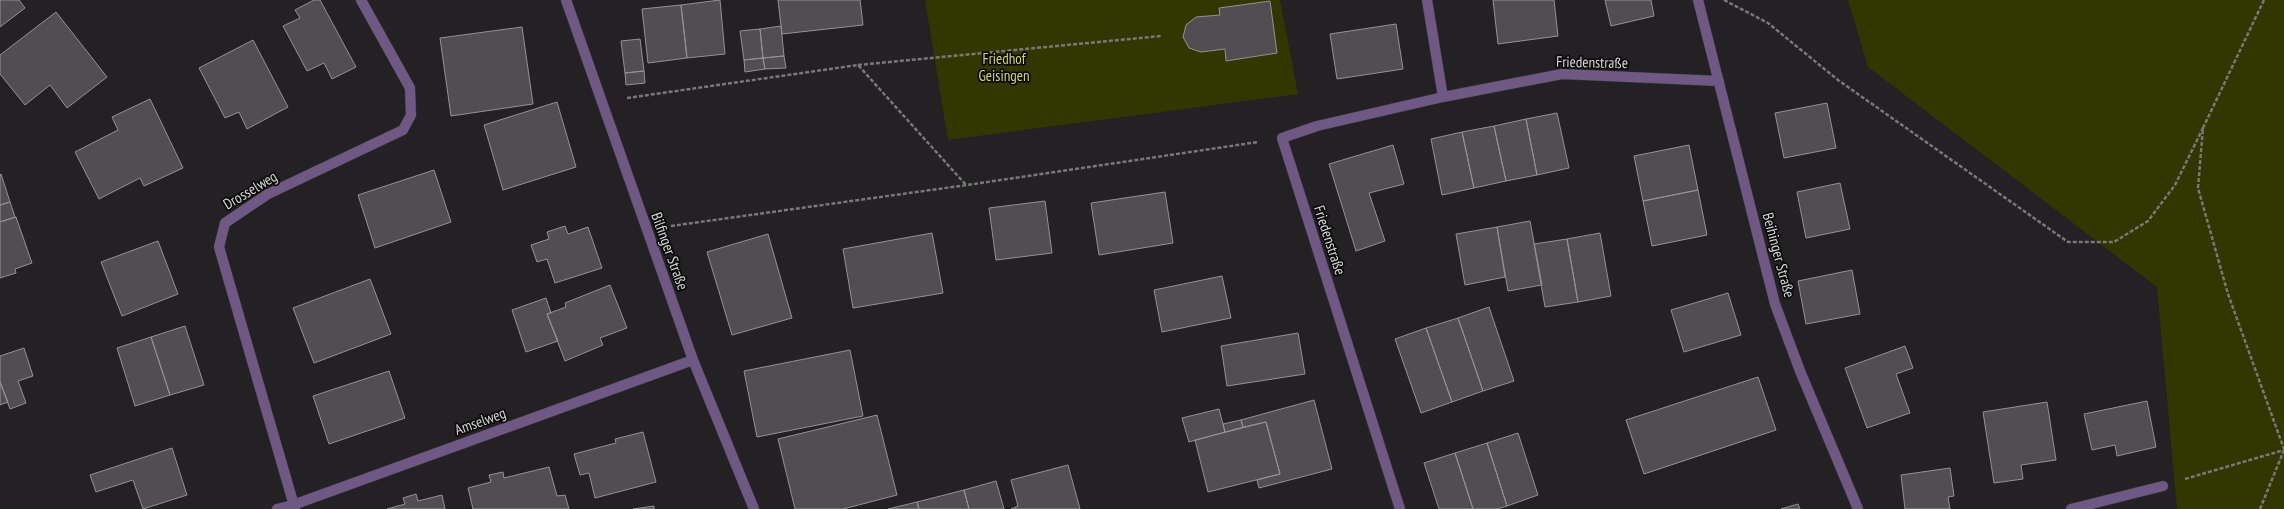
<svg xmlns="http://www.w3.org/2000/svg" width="2284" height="509" font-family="'PT Sans Narrow',sans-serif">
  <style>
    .green { fill: #323600 }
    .building { fill: #504e51; stroke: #949295 }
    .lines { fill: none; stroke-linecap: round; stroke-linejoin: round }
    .minor-casing { stroke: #3c3b3c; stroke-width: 11 }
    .path { stroke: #797879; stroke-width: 2.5; stroke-dasharray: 4 2; stroke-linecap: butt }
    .minor { stroke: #6f5984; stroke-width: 10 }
    .labels { text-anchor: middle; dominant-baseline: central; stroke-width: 3.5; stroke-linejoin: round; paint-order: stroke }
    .park-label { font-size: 15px; fill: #cdd86f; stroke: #0c0b0c }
    .street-label { font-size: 15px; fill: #d9d8d9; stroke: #0c0b0c }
  </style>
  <rect width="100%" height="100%" fill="#232123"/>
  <path class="green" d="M925 0H1280L1298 94 948 140Z
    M1848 0H2284V509H2177L2157 287 1868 67Z"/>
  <path class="building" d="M0 0H19L25 8 0 27Z
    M314 0H320L356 67 332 79 324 63 307 71 283 26 300 18 295 10Z
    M720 0 725 54 687 58 681 5Z
    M778 0H860L863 25 782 34Z
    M1493 0H1554L1558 36 1498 44Z
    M1605 0H1651L1654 16 1611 26Z
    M1270 1 1277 53 1226 61 1225 49 1201 52 1189 48 1183 37 1186 25 1196 17 1220 15 1219 8Z
    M681 5 687 58 648 63 642 9Z
    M56 12 107 77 67 108 50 85 25 105 0 74V55Z
    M1396 24 1403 69 1337 79 1330 34Z
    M781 26 784 56 763 58 760 29Z
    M522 27 533 104 451 116 440 38Z
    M760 29 763 58 744 60 740 31Z
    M640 39 644 71 625 73 621 41Z
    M253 40 288 107 247 129 239 112 225 118 199 68Z
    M784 56 786 68 765 69 763 58Z
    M763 58 765 69 745 72 744 60Z
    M644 71 645 83 626 85 625 73Z
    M150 99 183 168 144 186 140 178 99 199 75 152 118 130 112 117Z
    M557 102 576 167 503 190 484 125Z
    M1827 103 1836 148 1784 158 1775 113Z
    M1557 113 1569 168 1537 175 1526 119Z
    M1526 119 1537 175 1506 181 1494 126Z
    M1494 126 1506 181 1474 188 1462 132Z
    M1462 132 1474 188 1442 195 1431 139Z
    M1393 145 1404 184 1369 193 1385 241 1356 251 1329 164Z
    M1689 145 1698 190 1643 201 1634 156Z
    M434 170 451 222 375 248 358 195Z
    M1 174 10 202 0 205V175Z
    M1840 183 1850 229 1806 238 1797 192Z
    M1698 190 1707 235 1652 246 1643 201Z
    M1165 192 1173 243 1099 255 1091 203Z
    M1045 201 1052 253 996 260 989 208Z
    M10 202 15 217 0 222V205Z
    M16 217 32 263 15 269 16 273 0 278V222Z
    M1530 221 1542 285 1508 291 1497 227Z
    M565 226 568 234 588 227 602 268 555 283 547 259 537 262 531 245 549 239 547 232Z
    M1497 227 1505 277 1465 285 1456 234Z
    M932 233 943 293 853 308 843 249Z
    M1600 233 1611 296 1578 302 1567 239Z
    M768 234 792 318 732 335 707 252Z
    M1567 239 1578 302 1545 307 1534 244Z
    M158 241 178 294 122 316 101 262Z
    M1852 270 1860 314 1806 324 1798 281Z
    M1222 276 1231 318 1162 332 1154 290Z
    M370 279 391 334 314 363 293 308Z
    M610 285 627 328 600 338 603 345 565 361 547 314 566 307 565 303Z
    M1728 293 1741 335 1684 352 1671 310Z
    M546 298 551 313 547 314 558 341 526 352 512 310Z
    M1489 307 1514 381 1483 391 1458 318Z
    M1458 318 1483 391 1452 402 1426 328Z
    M185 326 204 385 170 395 151 337Z
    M1426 328 1452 402 1421 413 1395 339Z
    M1298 333 1305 374 1227 386 1221 346Z
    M151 337 170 395 135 406 117 348Z
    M1905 346 1913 368 1896 374 1910 413 1867 428 1845 368Z
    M24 348 33 376 18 381 26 403 10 409 0 382V356Z
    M850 350 863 416 757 437 744 371Z
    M389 371 405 418 329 444 313 396Z
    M1758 377 1776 430 1644 474 1626 420Z
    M0 382 8 402 0 405Z
    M1314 400 1332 469 1259 488 1257 480 1280 474 1266 422 1243 427 1241 420Z
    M2147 401 2156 447 2117 456 2115 445 2092 450 2084 414Z
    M2047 402 2056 460 2021 465 2023 479 1994 483 1983 412Z
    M1219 409 1225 432 1189 442 1182 418Z
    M877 415 897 495 843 509H795L778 439Z
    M1241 420 1243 427 1225 432 1223 424Z
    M1266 422 1280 474 1208 492 1195 440Z
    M643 432 656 482 595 498 589 473 580 475 574 454 616 443 615 439Z
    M1518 433 1538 495 1507 506 1487 443Z
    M1487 443 1507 506 1497 509H1473L1455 453Z
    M172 448 187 495 143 509 133 480 96 492 90 475Z
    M1455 453 1473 509H1439L1424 463Z
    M1068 465 1080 509H1011L1018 506 1011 480Z
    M549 467 557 496 565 495 569 509H473L468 488 491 482 489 475 503 472 504 478Z
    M1950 468 1954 496 1948 497 1950 509H1905L1901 475Z
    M996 481 1004 509H969L964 490Z
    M964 490 969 509H919L917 502Z
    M416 494 418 501 442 495 445 509H387L405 504 403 498Z
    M917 502 919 509H888Z
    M1798 504 1800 509H1781Z
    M654 506V509H633Z"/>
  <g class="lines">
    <defs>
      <path id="minor" d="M566 0 693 360 754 509
        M1427 0 1443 97
        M1698 0 1775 304 1800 371 1858 509
        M277 509 293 505 693 360
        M295 509 219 247 225 223 268 194 403 130 411 115 410 88 361 0
        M1400 509 1282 138 1317 126 1443 97 1562 74 1719 81
        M2071 509 2163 486"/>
    </defs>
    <use href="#minor" class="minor-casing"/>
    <path class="path" d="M1724 0 1768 23 1838 80 2068 242H2114L2148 221 2175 185 2203 128
      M2264 0 2203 128 2198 188 2228 294 2284 449
      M858 65 1161 36
      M627 98 858 65 966 185
      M671 226 967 185 1258 142
      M2185 479 2284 450
      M2260 509 2284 450"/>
    <use href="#minor" class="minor"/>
  </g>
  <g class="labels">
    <g class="park-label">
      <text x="1004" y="58">Friedhof<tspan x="1004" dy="17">Geisingen</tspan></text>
    </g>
    <g class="street-label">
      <text transform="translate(1592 62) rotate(1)">Friedenstraße</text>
      <text transform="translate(250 190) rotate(-31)">Drosselweg</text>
      <text transform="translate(1330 240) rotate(72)">Friedenstraße</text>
      <text transform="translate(670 251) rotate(70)">Bilfinger Straße</text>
      <text transform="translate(1779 255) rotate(75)">Beihinger Straße</text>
      <text transform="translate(480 421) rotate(-20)">Amselweg</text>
    </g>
  </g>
</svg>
